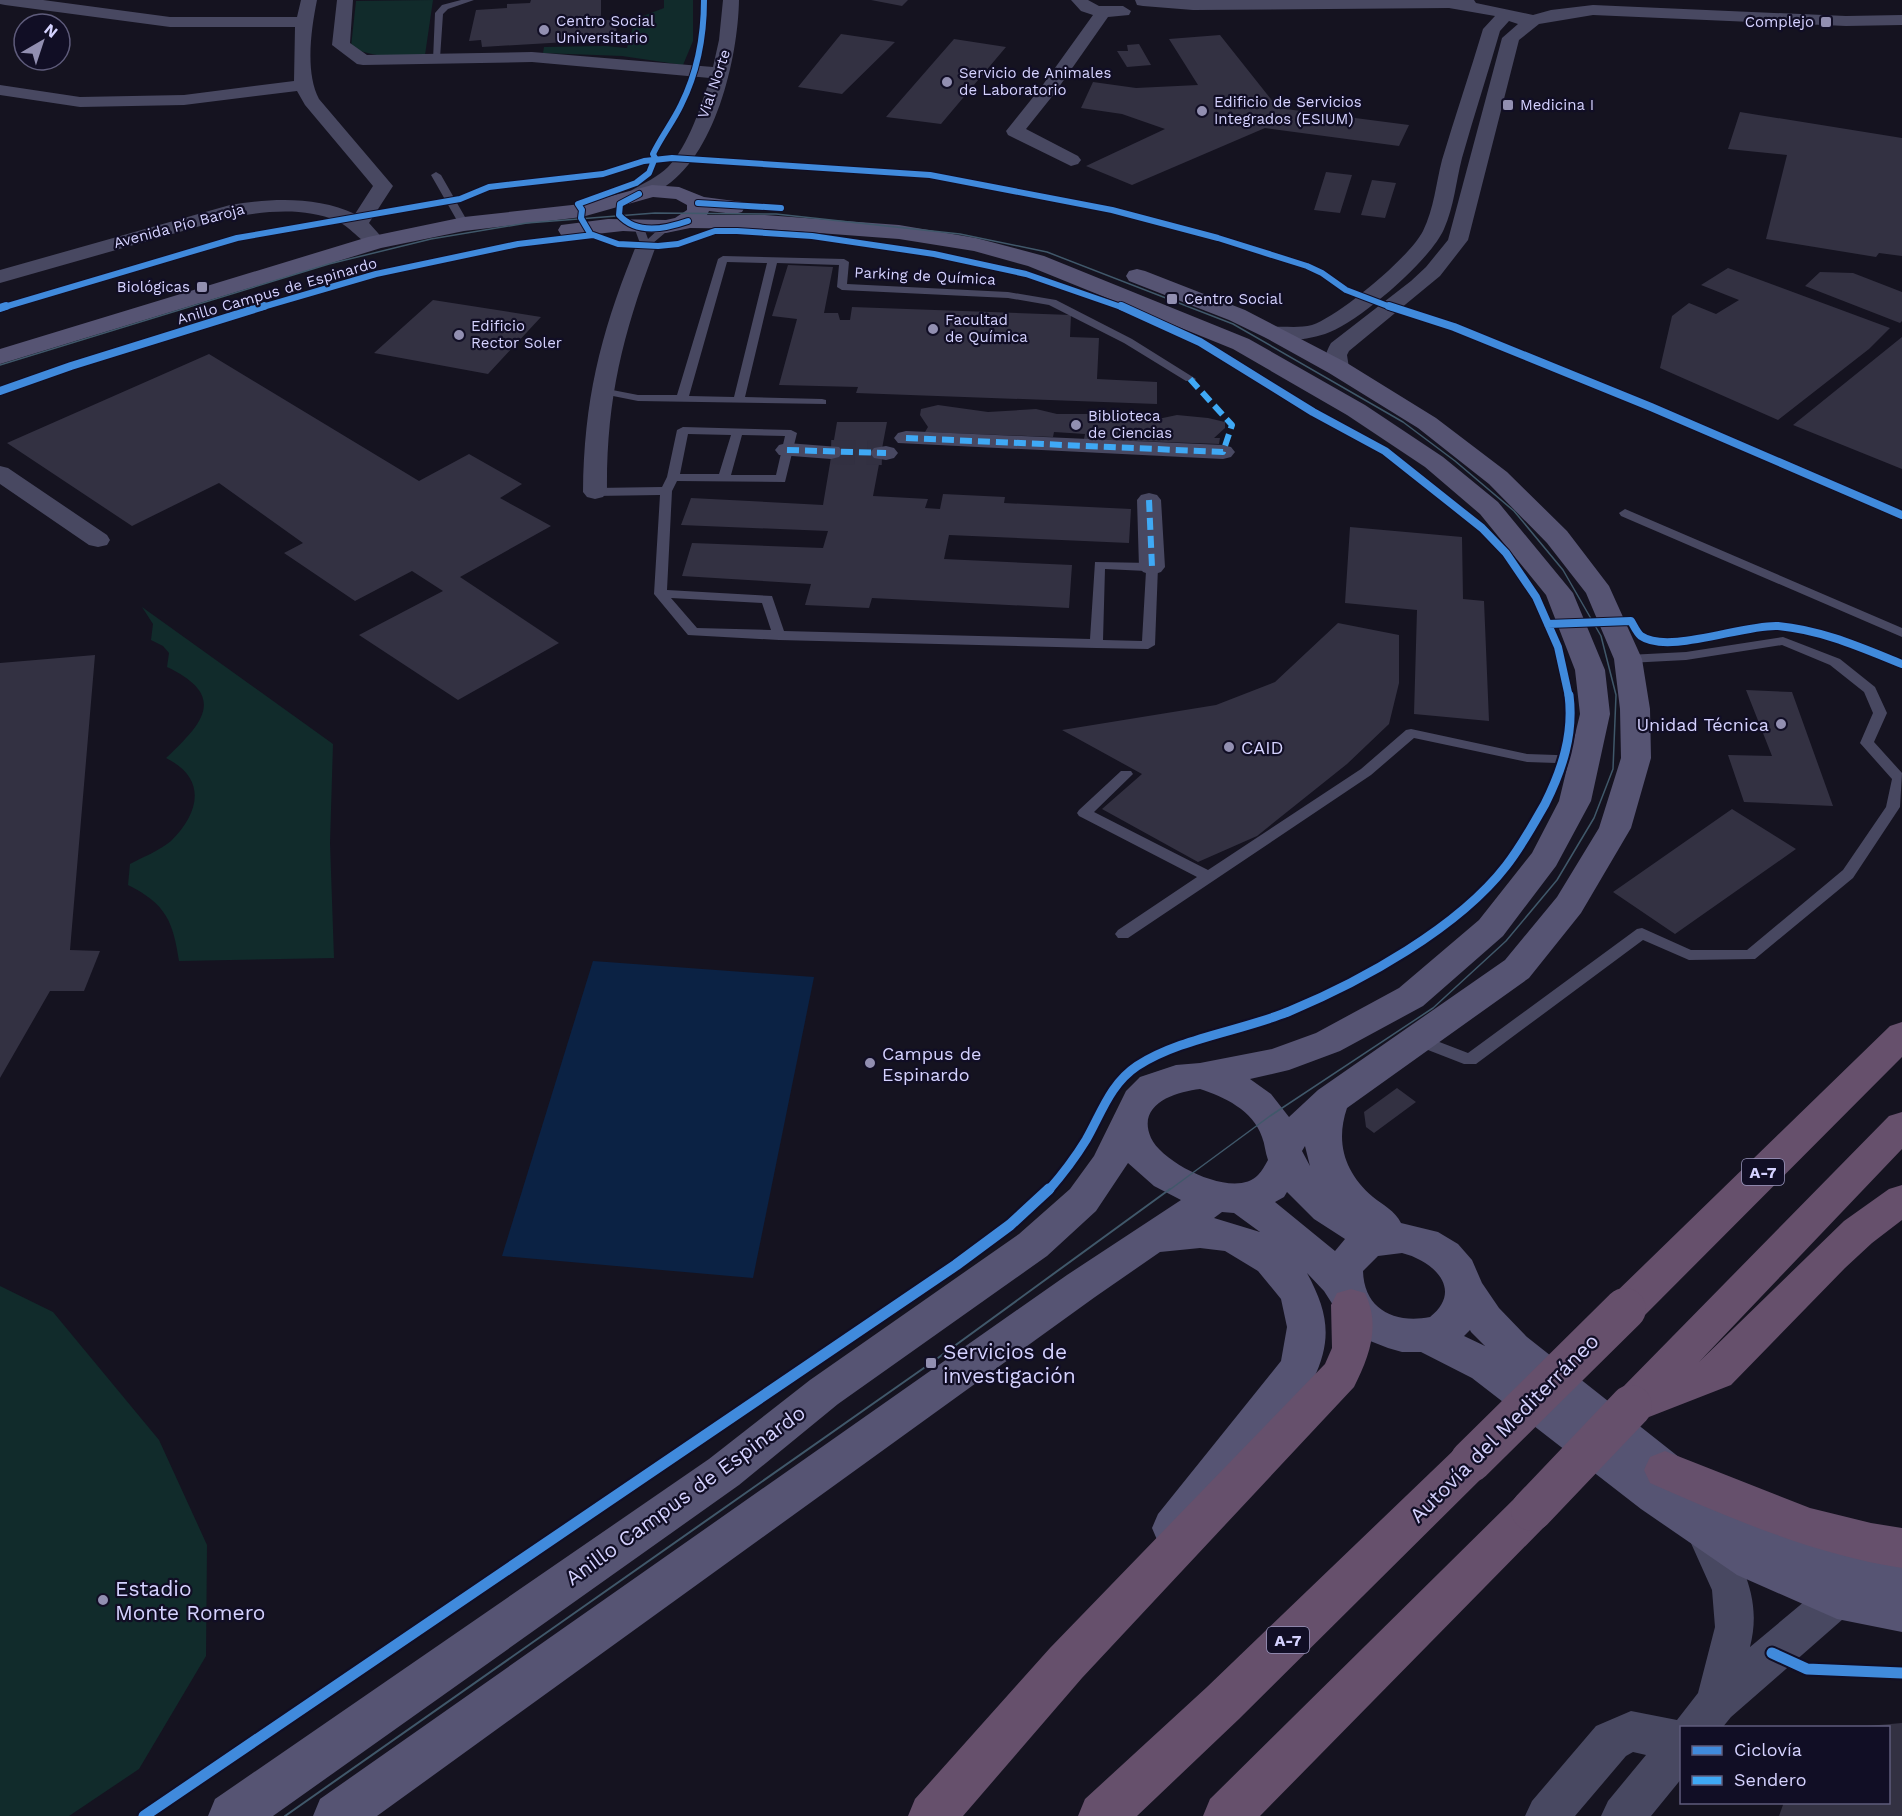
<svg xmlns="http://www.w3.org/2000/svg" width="1902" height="1816" font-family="'Work Sans',sans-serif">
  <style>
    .green { fill: #112b2b }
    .water { fill: #0b2244 }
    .building { fill: #333142 }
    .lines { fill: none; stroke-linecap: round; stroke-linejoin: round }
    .street-tunnel { stroke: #323041; stroke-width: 24; stroke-dasharray: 24 12; stroke-linecap: butt }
    .lane { fill: #484861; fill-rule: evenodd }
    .street { fill: #484861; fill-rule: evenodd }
    .secondary { fill: #565473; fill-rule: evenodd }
    .highway { fill: #66506c; fill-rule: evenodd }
    .tram-far1 { stroke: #40586a; stroke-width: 1.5 }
    .tram { stroke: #40586a; stroke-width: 2 }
    .highway-bridge { stroke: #66506c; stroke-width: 42 }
    .quiet { stroke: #3fa9f5; stroke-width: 6; stroke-dasharray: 12 6; stroke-linecap: butt }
    .cycleway-far3-casing { stroke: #110e25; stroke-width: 8 }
    .cycleway-far2-casing { stroke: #110e25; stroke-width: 10 }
    .cycleway-far1-casing { stroke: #110e25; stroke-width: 13 }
    .cycleway-casing { stroke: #110e25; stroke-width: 15 }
    .cycleway-far3 { stroke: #408adc; stroke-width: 6 }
    .cycleway-far2 { stroke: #408adc; stroke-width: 8 }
    .cycleway-far1 { stroke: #408adc; stroke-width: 9 }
    .cycleway { stroke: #408adc; stroke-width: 11 }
    .poi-dot { fill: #928fb1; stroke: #110e25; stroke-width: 2 }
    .labels { text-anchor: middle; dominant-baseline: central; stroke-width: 4.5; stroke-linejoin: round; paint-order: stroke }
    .far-poi-label { font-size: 15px; fill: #d5d2ff; stroke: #110e25; text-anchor: start }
    .far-street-label { font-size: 15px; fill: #d5d2ff; stroke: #110e25 }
    .shield { fill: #110e25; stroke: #9a97be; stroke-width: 1.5 }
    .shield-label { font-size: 16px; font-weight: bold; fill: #d5d2ff }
    .poi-label { font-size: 18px; fill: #d5d2ff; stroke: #110e25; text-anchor: start }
    .near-poi-label { font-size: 21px; fill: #d5d2ff; stroke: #110e25; text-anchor: start }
    .near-street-label { font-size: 21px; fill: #d5d2ff; stroke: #110e25 }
  </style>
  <rect width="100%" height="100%" fill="#151320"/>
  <path class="green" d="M433 0 425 55C396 57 378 59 351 47L356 1Z
    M664 0H693V41L683 65 622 56 543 53 544 47 605 46 627 48 635 19 664 8Z
    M142 607 333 744 330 843 334 958 179 961C173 921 166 904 128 885L130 864C143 857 159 851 171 841 200 813 207 778 166 758 203 723 228 696 167 667L169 653 163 646 151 640 153 624Z
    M0 1286 53 1312 159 1440 207 1545 206 1656 139 1769 69 1816H0Z"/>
  <path class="water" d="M593 961 814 977 753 1278 502 1256Z"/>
  <path class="building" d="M531 0H601V20H615L618 39 482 47 481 40 469 41 476 10 507 8V4L530 3Z
    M871 0H908L902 6Z
    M841 34 895 42 842 94 798 87Z
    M1220 35 1278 108 1409 125 1399 146 1265 128 1132 185 1086 166 1165 129 1122 114 1081 108 1093 82 1136 88 1198 85 1169 39Z
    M954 39 1006 47 941 124 886 117Z
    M1139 44 1151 65 1127 67 1117 51H1128L1127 45Z
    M1740 112 1902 138V256L1879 253 1876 257 1766 239 1787 155 1728 149Z
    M1326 172 1352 175 1340 213 1314 210Z
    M1372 180 1396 183 1385 218 1361 215Z
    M788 265 833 267 824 313H838L840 320H850L852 307 1071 315 1070 337 1099 338 1097 379 1157 382V404L856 393 858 387 779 385 797 319 772 316Z
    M1728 268 1890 328 1869 349 1778 420 1660 368 1672 316 1689 303 1716 314 1739 300 1701 285Z
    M1820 272 1853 273 1902 292V321L1900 323 1805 286Z
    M433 300 541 317 488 374 374 353Z
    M1902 337V469L1793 425Z
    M209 354 419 481 469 454 522 484 500 498 551 526 460 577 559 643 458 700 359 635 443 591 412 571 355 601 284 553 303 543 219 483 132 526 7 443Z
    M938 405 988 412 1036 409 1057 414H1134L1158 419 1177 415 1208 418 1225 422V428L1214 438H1220L1219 444 1084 439 1085 434 1054 432 1053 437 925 432 928 427 920 415 921 409Z
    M837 422H887L873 496 928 499 925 508 940 509 943 494 1005 497 1004 503 1131 509 1129 543 949 535 944 559 1072 565 1069 608 872 598 869 608 805 605 811 584 682 576 692 543 823 548 828 531 681 525 691 498 823 505Z
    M1350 527 1462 537 1463 599 1484 601 1489 721 1414 714 1417 610 1345 603Z
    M1338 623 1399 635V683L1389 724 1347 764 1257 836 1198 862 1102 809 1142 774 1062 730 1216 705 1275 682Z
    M95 655 70 950 100 951 84 991H50L0 1078V663Z
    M1746 690 1792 692 1833 806 1744 802 1728 755 1772 756Z
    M1732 809 1796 849 1675 934 1613 892Z
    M1397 1088 1416 1102 1374 1133 1366 1127 1364 1112Z
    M1902 1723V1816H1779L1784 1802H1888V1728L1867 1726Z"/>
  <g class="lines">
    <path class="street-tunnel" d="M831 452 882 453"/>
    <path class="lane" d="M461 0H474L448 9 443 14 440 58 433 60 435 13 442 5Z
      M436 172 441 175 469 224 468 226 459 224 431 175Z
      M635 225H643L648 239 663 225 672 227 646 249 641 246 634 227Z
      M723 256 844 259 849 262 847 284 1008 292 1056 300 1132 339 1196 379 1194 381H1186L1124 343 1049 305 1008 298 842 290 837 287 839 265 777 263 745 397 822 399 826 400V404L638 401 598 393V389L602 388 638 395H677L718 259ZM727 262 767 263 734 397 689 396Z
      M683 427 791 430 797 433 785 482 677 481 672 491 667 590 772 596 784 631 1090 639 1095 562 1152 563 1158 567 1155 645 1148 649 1096 648 779 640 688 635 654 594 660 495 595 496 589 492 595 488 662 487 667 477 677 430ZM688 434 731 435 719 474H680ZM742 435 785 436 776 475H731ZM1105 569 1146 571 1142 641 1103 640ZM671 598 762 603 771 630 697 628Z
      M1625 509 1902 628V637L1621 516 1619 513Z
      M1783 637 1840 659 1875 687 1887 713 1874 742 1902 773 1900 807 1853 878 1755 959 1689 960 1643 940 1476 1064H1464L1410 1043 1408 1039 1410 1035 1416 1033 1468 1053 1637 929 1642 928 1691 950H1747L1843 870 1886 807 1892 779 1860 743 1873 713 1864 692 1830 665 1782 645 1686 660 1628 663 1621 659 1628 655 1686 652Z
      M1411 729 1527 754 1585 756 1592 760 1585 764 1527 762 1414 738 1371 775 1128 938H1118L1115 934 1118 930 1197 877 1079 816 1077 813 1079 810 1121 771H1131L1133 774 1094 812 1208 870 1361 769 1406 730Z"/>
    <path class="street" d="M0 0H43L170 17H297L301 0H317C311 30 305 72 319 99L393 186 369 223 386 242 383 246C365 251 354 228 337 221 305 207 266 211 232 217L0 283V270L230 205C271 198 317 196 355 214L373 186 305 105 297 91 184 105 80 107 0 95V85L80 97 184 95 294 81 295 27H170L5 5 0 4Z
      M337 0H353L350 43 367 55 532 52 713 67 719 40 723 0H739C738 58 715 158 661 189 651 195 644 201 632 198L629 194 632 190C644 183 658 177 668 167 689 145 701 106 710 78L532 62 363 65 357 64 332 45Z
      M1071 0H1088L1099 6H1123L1131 11 1129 15 1108 17 1054 94 1026 129 1078 156 1081 160 1078 164 1071 166 1008 135 1006 131 1042 86 1093 15 1081 11Z
      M1135 0H1474L1476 3 1533 15 1551 10 1593 5 1846 16 1902 15V25L1846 26 1593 15 1539 24 1519 40 1468 240 1440 276 1349 351 1347 355 1349 368 1346 373 1338 375 1330 373C1323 363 1325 353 1331 343L1411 281 1426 267 1448 240 1502 38 1518 24 1509 21 1500 31C1488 73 1474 115 1462 158 1456 181 1454 207 1444 229 1430 261 1358 323 1325 334 1307 340 1285 342 1266 338L1263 333 1266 328C1281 325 1297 329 1312 325 1339 316 1410 257 1423 231 1434 209 1436 183 1442 160 1455 116 1470 73 1483 29L1495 16 1449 8 1193 10 1143 6 1137 5Z
      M646 240 653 242 656 246C623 333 606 399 607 492L603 497 595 499 587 497 583 492C584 398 601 332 636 246L639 242Z
      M906 431 1223 445 1231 447 1235 452 1231 457 1223 459 898 443 894 438 898 433Z
      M787 443 839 447 843 452 839 457 831 459 779 455 775 450 779 445Z
      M886 446 894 448 898 453 894 458 886 460 874 458 870 453 874 448Z
      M0 466 8 468 107 535 110 540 107 545 98 547 89 545 0 484Z
      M1149 493 1157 495 1161 500 1165 567 1161 572 1152 575 1143 572 1139 567 1137 500 1141 495Z
      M1706 1514 1720 1519C1740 1564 1763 1596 1750 1647L1823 1586 1837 1580 1851 1586 1857 1599 1851 1612 1731 1717 1722 1728H1682V1778L1651 1816H1601L1608 1801 1646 1755 1633 1752 1626 1756 1575 1816H1525L1532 1801 1596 1726 1631 1711 1677 1720 1698 1693 1715 1627 1712 1590 1686 1532 1692 1519Z"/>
    <path class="secondary" d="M652 185 679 187 704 197 742 202 745 207 742 212 734 214 709 211 707 215H765L899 225 976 238 1044 256 1249 339 1365 405 1443 457 1498 502 1573 593 1605 670 1610 714 1591 801 1556 866 1503 936 1423 1006 1340 1051 1289 1070 1250 1079 1271 1094 1289 1117 1318 1090 1505 960 1557 897 1599 828 1621 758 1620 709 1614 659 1586 593 1547 543 1489 484 1418 428 1329 373 1266 338 1229 320 1129 281 1126 276 1129 271 1137 269 1145 271 1245 310 1347 363 1436 418 1507 472 1567 531 1609 586 1642 659 1650 709 1651 758 1631 828 1581 913 1529 978 1347 1108C1335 1143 1345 1173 1373 1197 1383 1205 1395 1211 1401 1223L1438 1232 1458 1244 1472 1260 1482 1283 1499 1308 1527 1337 1713 1484 1777 1522 1802 1532 1834 1541 1902 1553V1632L1837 1619 1737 1575 1641 1509 1472 1378 1421 1352H1402L1388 1348 1360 1337 1349 1330 1324 1291 1307 1273C1328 1312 1333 1339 1313 1380L1188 1542 1173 1547 1158 1542 1152 1528 1158 1514 1281 1361 1287 1327 1281 1299 1258 1271 1225 1251 1200 1248 1160 1252 1095 1297 377 1816H313L320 1799 1067 1275 1181 1200 1154 1186 1128 1163 1096 1211 1047 1256 838 1404 739 1485 273 1816H208L215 1799 709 1459 810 1380 1019 1234 1070 1189 1094 1156 1126 1091 1140 1077 1176 1065 1200 1063 1272 1049 1316 1033 1399 988 1479 920 1532 853 1559 801 1580 714 1575 670 1546 595 1480 514 1425 467 1347 415 1233 349 1028 266 974 251 899 239 765 229 690 228 666 233 623 231 569 237 561 235 558 230 561 225 608 219 666 220 675 218 687 210V205L676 199 653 197 582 217 464 231 381 248 0 364V349L368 237 464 217 581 204ZM1200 1089C1224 1097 1253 1110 1262 1137 1265 1144 1265 1152 1268 1160 1265 1165 1262 1171 1258 1175 1235 1200 1163 1164 1151 1138 1136 1104 1175 1092 1200 1089ZM1305 1146 1310 1166 1302 1151ZM1287 1192 1314 1219 1345 1239 1335 1251 1275 1202 1284 1197ZM1222 1212 1234 1213 1260 1232 1214 1218ZM1402 1253C1434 1261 1464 1290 1430 1317 1394 1324 1364 1309 1363 1271L1378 1256ZM1470 1330 1471 1332 1485 1346 1464 1336Z"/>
    <path class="highway" d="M1902 1022V1057L1639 1321 1625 1325 1611 1321 1605 1309 1611 1297 1890 1026Z
      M1902 1112V1149L1699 1362 1844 1221 1889 1189 1902 1185V1220L1872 1243 1845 1268 1731 1385 1631 1424 1617 1419 1610 1406 1617 1393 1889 1116Z
      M1351 1289 1365 1293C1381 1326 1369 1357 1354 1387L1082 1678 963 1816H908L915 1799 1050 1648 1325 1364 1332 1348 1331 1305 1337 1293Z
      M1471 1443 1486 1448 1492 1461 1486 1474 1239 1719 1137 1816H1078L1085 1799 1207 1687 1456 1448Z
      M1665 1451 1810 1508 1871 1523 1902 1528V1568C1813 1554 1732 1519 1650 1483L1644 1470 1650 1457Z
      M1532 1491 1547 1496 1553 1510 1547 1524 1260 1816H1203L1210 1799 1517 1496Z"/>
    <path class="tram-far1" d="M0 365 329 264 431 239 527 223 655 213 776 214 960 234 1047 252 1233 324 1403 422 1455 461 1514 511 1563 570 1601 636 1616 695 1613 769 1594 818 1557 880 1506 941 1433 1008 1270 1116 1168 1191"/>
    <path class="tram" d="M285 1816 931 1363 1170 1189"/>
    <path class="highway-bridge" d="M1471 1461 1625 1309
      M1532 1510 1631 1406"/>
    <path class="quiet" d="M906 438 1223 452 1232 425 1190 379
      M787 450 886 453
      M1149 500 1152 567"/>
    <defs>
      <path id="cycleway-far3" d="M639 194 620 204 619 215C637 235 665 229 688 221
        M698 203 781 208
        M591 235 581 218 582 210 578 204 636 183 649 173 655 158 653 154C661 137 673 122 681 105 697 73 704 36 704 0
        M1 308 237 238 460 199 489 187 603 174 644 161 672 158 930 175 1112 210 1218 238 1307 266 1322 273 1346 290 1393 308
        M259 308 376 274 518 244 593 235 618 244 658 246 678 244 715 231H737L812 236 934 254 1026 274 1124 308"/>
      <path id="cycleway-far2" d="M1121 306 1200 342 1313 412 1385 451 1482 528 1506 553 1536 597 1558 647 1569 697
        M1389 306 1454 327 1651 407 1902 515
        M0 308 6 306
        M0 391 71 366 264 306
        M1548 624 1631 621C1634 626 1637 633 1641 636 1668 655 1744 624 1778 626 1822 630 1862 648 1902 664"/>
      <path id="cycleway-far1" d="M1048 1191C1062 1175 1075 1158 1086 1140 1101 1114 1110 1084 1137 1066 1180 1038 1242 1031 1290 1011 1362 981 1458 928 1506 866 1521 847 1533 825 1545 804 1562 770 1574 734 1569 695"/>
      <path id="cycleway" d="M1772 1653 1807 1669 1902 1673
        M144 1816 956 1265 1010 1225 1049 1189"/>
    </defs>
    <use href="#cycleway-far3" class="cycleway-far3-casing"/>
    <use href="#cycleway-far2" class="cycleway-far2-casing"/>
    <use href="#cycleway-far1" class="cycleway-far1-casing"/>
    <use href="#cycleway" class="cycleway-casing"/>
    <use href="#cycleway-far3" class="cycleway-far3"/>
    <use href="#cycleway-far2" class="cycleway-far2"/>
    <use href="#cycleway-far1" class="cycleway-far1"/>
    <use href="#cycleway" class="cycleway"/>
  </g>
  <g class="poi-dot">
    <rect x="1820" y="16" width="12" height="12" rx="3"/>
    <circle cx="544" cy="30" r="6"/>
    <circle cx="947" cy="82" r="6"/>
    <rect x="1502" y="99" width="12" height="12" rx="3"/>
    <circle cx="1202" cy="111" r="6"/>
    <rect x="196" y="281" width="12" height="12" rx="3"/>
    <rect x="1166" y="293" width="12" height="12" rx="3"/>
    <circle cx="933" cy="329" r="6"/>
    <circle cx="459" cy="335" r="6"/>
    <circle cx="1076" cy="425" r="6"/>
    <circle cx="1781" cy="724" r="6"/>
    <circle cx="1229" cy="747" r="6"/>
    <circle cx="870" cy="1063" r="6"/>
    <rect x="925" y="1357" width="12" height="12" rx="3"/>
    <circle cx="103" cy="1600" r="6"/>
  </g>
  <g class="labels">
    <g class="far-poi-label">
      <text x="556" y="21">Centro Social<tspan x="556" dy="17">Universitario</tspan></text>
      <text x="1814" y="22" text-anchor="end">Complejo</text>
      <text x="959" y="73">Servicio de Animales<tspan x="959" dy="17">de Laboratorio</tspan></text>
      <text x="1214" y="102">Edificio de Servicios<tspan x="1214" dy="17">Integrados (ESIUM)</tspan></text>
      <text x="1520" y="105">Medicina I</text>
      <text x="190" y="287" text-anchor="end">Biológicas</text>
      <text x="1184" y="299">Centro Social</text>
      <text x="945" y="320">Facultad<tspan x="945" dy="17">de Química</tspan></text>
      <text x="471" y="326">Edificio<tspan x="471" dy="17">Rector Soler</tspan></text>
      <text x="1088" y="416">Biblioteca<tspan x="1088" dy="17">de Ciencias</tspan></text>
    </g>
    <g class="far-street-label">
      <text transform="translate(714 84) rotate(-71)">Vial Norte</text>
      <text transform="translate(179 226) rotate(-15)">Avenida Pío Baroja</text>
      <text transform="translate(925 276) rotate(3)">Parking de Química</text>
      <text transform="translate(277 291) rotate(-16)">Anillo Campus de Espinardo</text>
    </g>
    <g class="shield">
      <rect x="1742" y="1159" width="42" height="26" rx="4.5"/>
      <rect x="1267" y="1627" width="42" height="26" rx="4.5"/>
    </g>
    <g class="shield-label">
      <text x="1763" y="1172">A-7</text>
      <text x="1288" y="1640">A-7</text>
    </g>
    <g class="poi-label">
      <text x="1769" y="724" text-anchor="end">Unidad Técnica</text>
      <text x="1241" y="747">CAID</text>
      <text x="882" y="1053">Campus de<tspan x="882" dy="21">Espinardo</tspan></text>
    </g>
    <g class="near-poi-label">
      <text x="943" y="1351">Servicios de<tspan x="943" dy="24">investigación</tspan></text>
      <text x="115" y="1588">Estadio<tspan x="115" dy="24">Monte Romero</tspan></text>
    </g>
    <g class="near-street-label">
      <text transform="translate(1504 1428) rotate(-45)">Autovía del Mediterráneo</text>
      <text transform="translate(685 1495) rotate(-36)">Anillo Campus de Espinardo</text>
    </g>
  </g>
  <rect x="1680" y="1726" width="210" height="78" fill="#110e25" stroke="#5f5c7c" stroke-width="1.5"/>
  <rect x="1692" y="1746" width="30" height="9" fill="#408adc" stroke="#5f5c7c" stroke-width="1.5"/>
  <text x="1734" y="1756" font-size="18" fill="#d5d2ff">Ciclovía</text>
  <rect x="1692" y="1776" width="30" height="9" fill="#3fa9f5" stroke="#5f5c7c" stroke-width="1.5"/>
  <text x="1734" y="1786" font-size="18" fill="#d5d2ff">Sendero</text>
  <g transform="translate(42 42) rotate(39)"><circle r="28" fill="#110e25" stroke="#5f5c7c" stroke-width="1.5"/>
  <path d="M0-4.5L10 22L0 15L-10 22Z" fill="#928fb1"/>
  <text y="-9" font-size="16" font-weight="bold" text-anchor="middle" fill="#d5d2ff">N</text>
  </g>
</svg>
